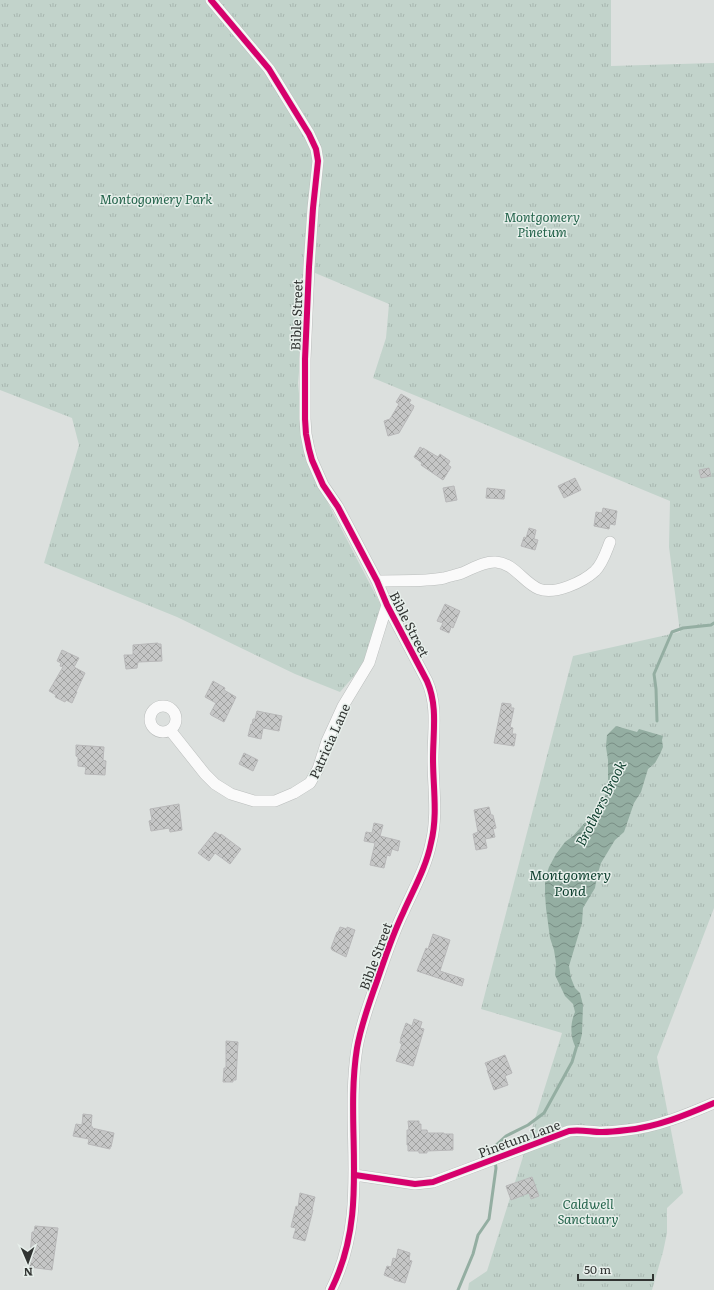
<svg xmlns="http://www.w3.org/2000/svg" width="714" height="1290" font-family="Literata,serif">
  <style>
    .park { fill: url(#park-tufts) }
    .water { fill: url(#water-waves) }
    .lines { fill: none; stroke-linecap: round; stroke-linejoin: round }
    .stream { stroke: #94aea2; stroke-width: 3 }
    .building { fill: url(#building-cross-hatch); stroke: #b8b8b9 }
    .minor-casing { stroke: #bbbebd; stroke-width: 12 }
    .minor { stroke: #fafafa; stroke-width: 11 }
    .cycleway-casing { stroke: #e7efeb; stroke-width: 8 }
    .cycleway { stroke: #d6006c; stroke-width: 6 }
    .labels { text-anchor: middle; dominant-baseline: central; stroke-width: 3; stroke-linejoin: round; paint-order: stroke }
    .park-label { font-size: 13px; font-style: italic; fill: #25644c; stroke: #e7efeb }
    .street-label { font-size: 13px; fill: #313432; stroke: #e7efeb }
    .water-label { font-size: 14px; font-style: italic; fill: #0d3e2d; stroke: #e7efeb }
  </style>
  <defs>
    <pattern id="park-tufts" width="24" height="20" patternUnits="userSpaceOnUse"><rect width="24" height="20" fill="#c2d3cb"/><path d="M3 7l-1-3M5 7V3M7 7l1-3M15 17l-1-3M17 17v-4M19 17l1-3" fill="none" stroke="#a7b6af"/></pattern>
    <pattern id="water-waves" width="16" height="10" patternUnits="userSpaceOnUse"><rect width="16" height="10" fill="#94aea2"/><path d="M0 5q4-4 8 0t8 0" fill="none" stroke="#798e85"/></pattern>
    <pattern id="building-cross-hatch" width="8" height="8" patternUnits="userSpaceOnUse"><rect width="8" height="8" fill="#c5c6c6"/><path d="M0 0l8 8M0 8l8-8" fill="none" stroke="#a1a2a1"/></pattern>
  </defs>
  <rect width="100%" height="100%" fill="#dce0de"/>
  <path class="park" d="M0 0H611V66L714 63V908L657 1057 683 1193 667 1208V1233L663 1252 652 1290H468L469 1283 487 1271 562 1033 481 1009 573 656 680 632 669 547 670 501 373 378 386 338 389 304 308 270 298 383 303 437 315 478 386 615 372 641 361 668 340 692 295 674 177 617 44 563 79 445 72 418 0 390Z"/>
  <path class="water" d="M616 726 637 732 639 729 663 736 662 740 663 747 660 754 655 763 648 769 641 792 634 803 624 832 615 840 601 863 597 876 595 888 583 908 582 923 569 966 571 978 575 988 580 993 583 1005 582 1034 579 1046 576 1048C570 1038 570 1023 575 1012L573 1004 565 996 555 975 556 963 554 950 550 938 546 908 545 894V879L549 867 556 854 565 842 573 836 596 810 605 796 608 780V760L606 747 607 735Z"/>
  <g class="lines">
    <path class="stream" d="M657 721 656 689 654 674 672 632 683 628 711 625 714 623
      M495 1156 494 1147 506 1136 528 1125 544 1113 572 1062 577 1045
      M458 1290 473 1254 478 1235 489 1219 496 1168 495 1161"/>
  </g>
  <path class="building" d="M401 394 411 400 409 403 414 406 413 409 399 433 388 436 384 421 390 419 399 404 396 402Z
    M420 447 423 449V448L438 457 440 454 450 461 448 465 451 467 443 480 421 465 422 463 414 457Z
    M709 468 711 476 701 478 699 470Z
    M575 478 581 490 564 498 558 486Z
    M454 486 457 500 446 502 443 488Z
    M487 488 505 490 504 499 486 498Z
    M603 508 617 511 615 525 610 524 609 529 594 526 596 512 602 513Z
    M529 528 536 530 534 539 538 540 535 550 521 546 524 537 526 538Z
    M445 604 460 611 453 628 451 627 449 633 440 629 443 623 437 621Z
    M158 643V644H161L162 661 138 662 137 668 126 669 124 655H133V645Z
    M62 650 79 658 74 667 85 673 76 692H77L72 703 66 700 65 702 55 697 56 695 49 691 63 667 60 666 61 663 57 661Z
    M213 681 225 688 224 690 236 697 224 722 211 715 210 714 216 703 205 697Z
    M502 703 511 704V708H514L510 727 513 728 512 734H516L514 746 494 743Z
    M257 711 282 716 279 731 263 728 261 739 248 736 251 724H252L253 719H255Z
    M76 745 104 747 103 760 106 761 105 775 85 774 86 767 78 766V757L76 756Z
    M244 753 258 760 253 771 239 764Z
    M179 804 182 830 170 832 169 828 151 831 149 821 152 820 150 809Z
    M489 807 491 815H493L496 828 493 829 495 837 485 839 487 848 476 850 473 834 478 832 474 810Z
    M374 823 383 825 380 836 400 841 398 851 392 849 390 856 387 855 384 868 370 865 375 843 364 841 366 832 372 833Z
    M215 832 220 835 221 834 241 849 230 864 215 853 209 861 198 853Z
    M340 927 347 929V927L355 930 346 957 332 950 331 948 337 932H338Z
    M433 934 450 940 440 971 464 979 462 986 417 971 426 948 428 949Z
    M414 1019 422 1022 420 1028 424 1029 413 1066 396 1061 402 1044 400 1043 401 1037 406 1023 412 1026Z
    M226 1041 238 1042 236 1080H233V1082H223L224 1068H226Z
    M505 1055 512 1073 505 1076 508 1085 494 1090 487 1070H488L485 1063Z
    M83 1114 92 1115 91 1127H93L92 1128 114 1133 111 1147H110V1149L88 1144 89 1139 73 1136 76 1124 82 1125Z
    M408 1121H419V1124H421V1130H427L428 1133H444V1134H453V1150L427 1151V1153H419V1151H408V1145H407V1130H409Z
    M532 1177 539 1196 531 1199 529 1193 511 1200 506 1186Z
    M300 1193 315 1197 312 1210H313L305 1241 293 1238 296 1228 291 1227 296 1206 298 1207Z
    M35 1226 58 1228 52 1270 29 1267 32 1232H34Z
    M398 1249 410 1253 409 1260 412 1261 405 1283 394 1280V1279L384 1275 387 1266 391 1267 393 1258 396 1259Z"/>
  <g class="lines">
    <defs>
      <path id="minor" d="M211 0 269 69 309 134 316 149 318 161 313 208 309 267 305 359V419L306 434 309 449 312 460 323 485 338 507 377 581 387 605 427 681C438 706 433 732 433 759 433 787 438 815 431 843 426 868 413 890 403 913 392 936 385 958 377 981 369 1003 361 1025 357 1048 344 1131 371 1210 331 1290
        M377 581C398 580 424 582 444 578 450 576 456 575 462 573 472 569 484 561 496 562 514 563 524 583 539 589 555 595 583 582 595 571 603 563 606 552 610 542
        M150 719a13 13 0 1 1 26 0a13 13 0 1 1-26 0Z
        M170 730 205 774 215 784 231 794 254 801H275L294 793 310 783 318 769 327 741 343 706 369 663 387 605
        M355 1175 415 1184 433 1182 569 1131C580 1129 591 1132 602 1132 610 1132 619 1131 627 1130 657 1127 686 1115 714 1103"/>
    </defs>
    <use href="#minor" class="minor-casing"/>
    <use href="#minor" class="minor"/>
    <defs>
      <path id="cycleway" d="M211 0 269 69 309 134 316 149 318 161 313 208 309 267 305 359V419L306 434 309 449 312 460 323 485 338 507 377 581 387 605 427 681C438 706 433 732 433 759 433 787 438 815 431 843 426 868 413 890 403 913 392 936 385 958 377 981 369 1003 361 1025 357 1048 344 1131 371 1210 331 1290
        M355 1175 415 1184 433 1182 569 1131C580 1129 591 1132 602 1132 610 1132 619 1131 627 1130 657 1127 686 1115 714 1103"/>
    </defs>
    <use href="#cycleway" class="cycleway-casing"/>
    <use href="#cycleway" class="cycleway"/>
  </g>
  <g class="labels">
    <g class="park-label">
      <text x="156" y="198">Montogomery Park</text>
      <text x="542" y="216">Montgomery<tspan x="542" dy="15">Pinetum</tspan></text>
      <text x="588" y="1203">Caldwell<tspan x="588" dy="15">Sanctuary</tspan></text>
    </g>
    <g class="street-label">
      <text transform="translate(296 315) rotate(-88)">Bible Street</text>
      <text transform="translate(410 624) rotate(63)">Bible Street</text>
      <text transform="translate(329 741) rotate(-66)">Patricia Lane</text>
      <text transform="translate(375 956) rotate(-70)">Bible Street</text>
      <text transform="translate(519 1138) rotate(-20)">Pinetum Lane</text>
    </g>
    <g class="water-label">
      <text transform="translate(600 803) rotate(-63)">Brothers Brook</text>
      <text x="570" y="874">Montgomery<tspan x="570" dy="16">Pond</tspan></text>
    </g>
  </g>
  <g transform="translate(28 1262) rotate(178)" stroke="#e7efeb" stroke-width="3" paint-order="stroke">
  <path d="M0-3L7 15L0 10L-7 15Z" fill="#313432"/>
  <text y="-6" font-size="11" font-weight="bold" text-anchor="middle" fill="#313432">N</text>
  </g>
  <path d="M578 1274v6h75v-6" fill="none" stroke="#313432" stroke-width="2"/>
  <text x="584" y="1274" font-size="12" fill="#313432" stroke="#e7efeb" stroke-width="3" paint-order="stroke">50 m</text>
</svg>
